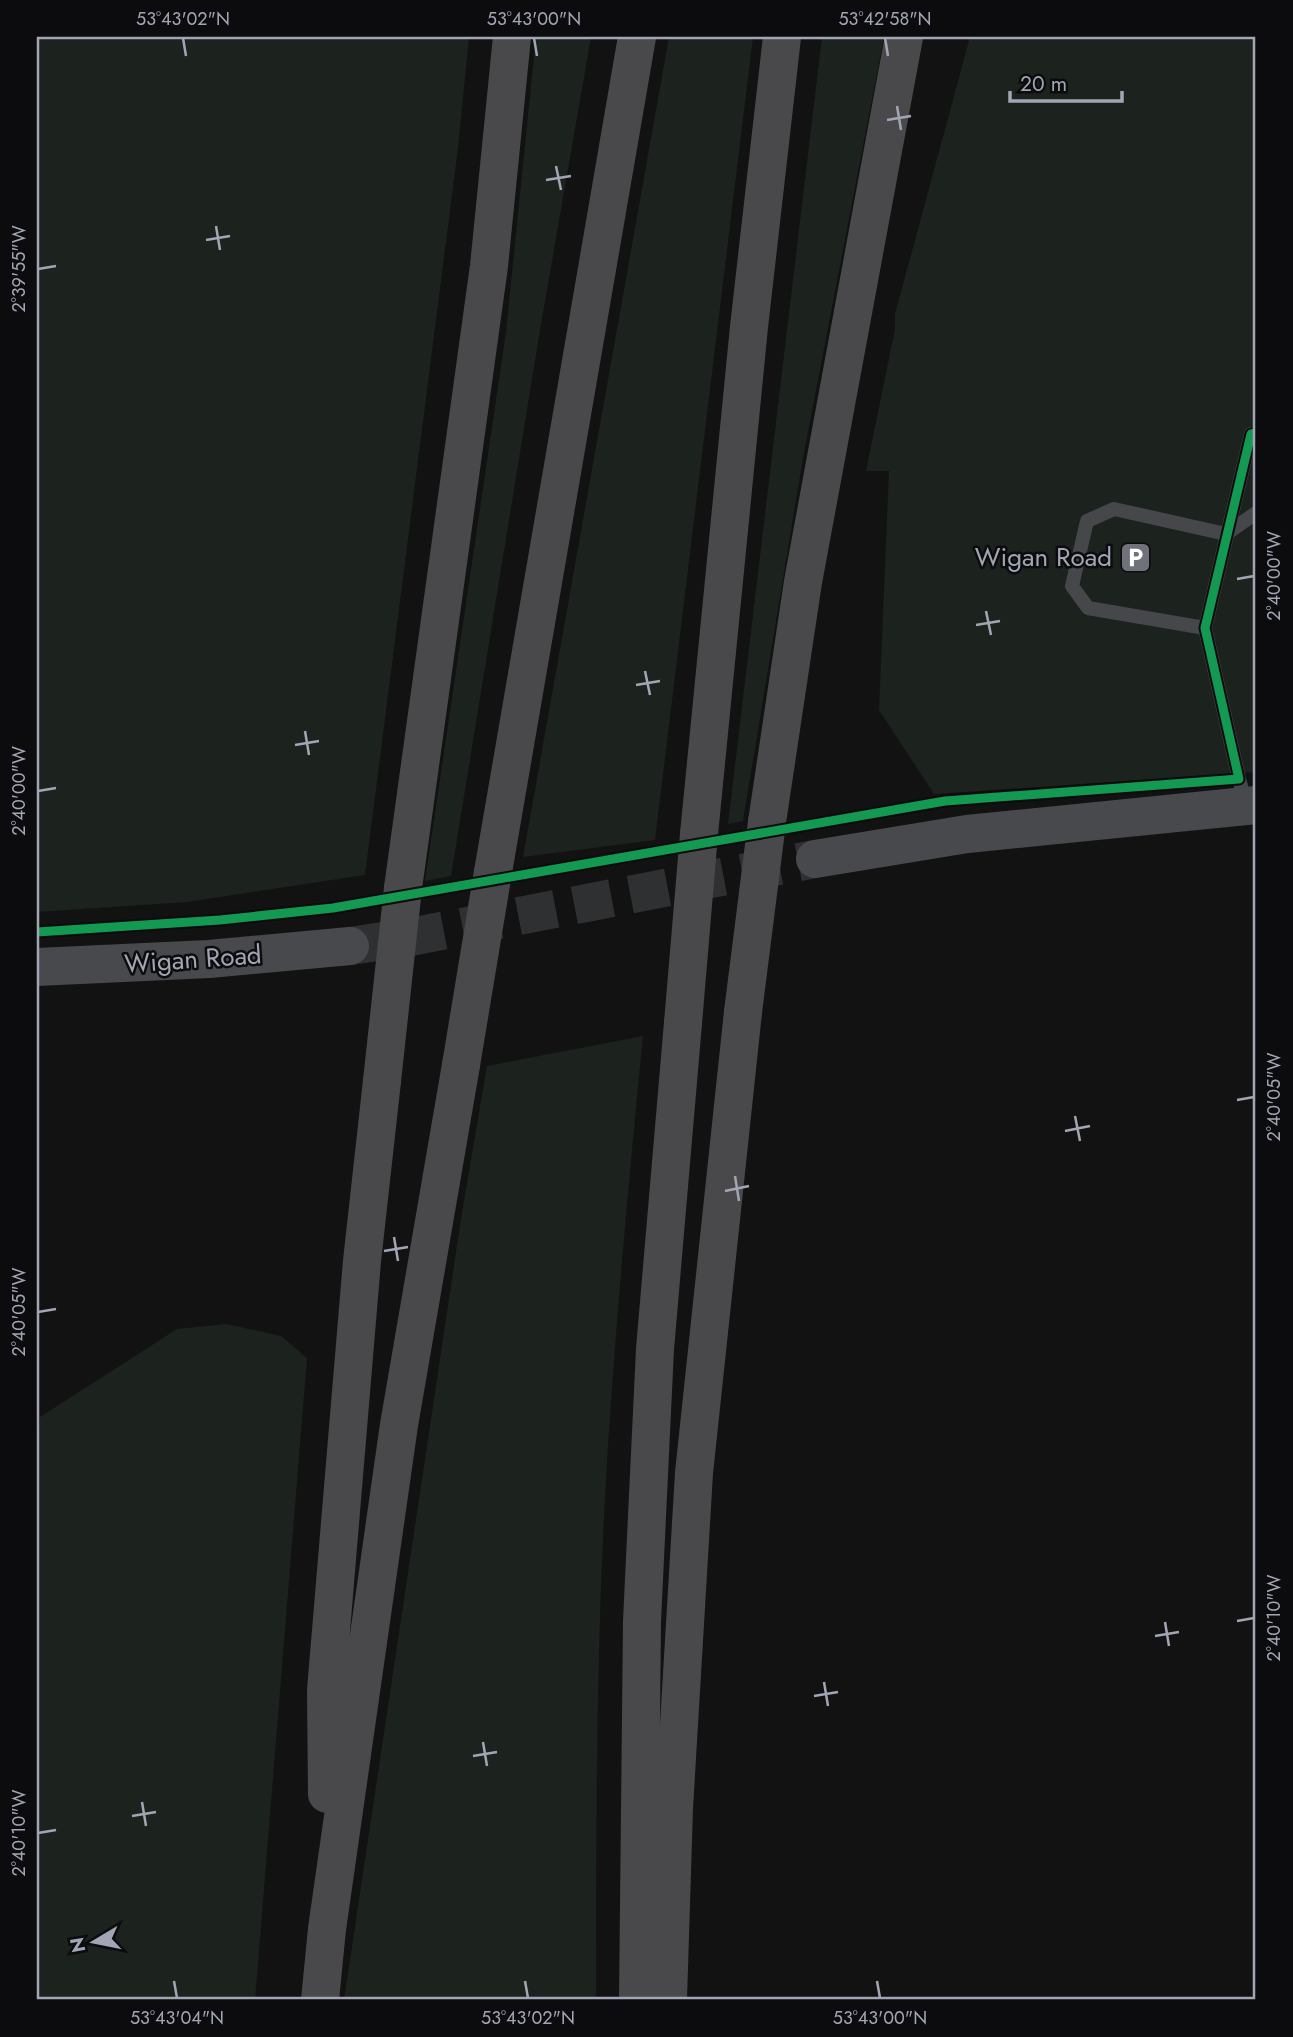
<svg xmlns="http://www.w3.org/2000/svg" width="1293" height="2037" font-family="Jost,sans-serif">
  <style>
    .green { fill: #1c221d }
    .lines { fill: none; stroke-linecap: round; stroke-linejoin: round }
    .primary-tunnel { stroke: #2f3032; stroke-width: 38; stroke-dasharray: 38 19; stroke-linecap: butt }
    .service { stroke: #46474b; stroke-width: 14 }
    .primary { stroke: #48494d; stroke-width: 38 }
    .motorway { stroke: #49494c; stroke-width: 38 }
    .motorway-bridge { stroke: #49494c; stroke-width: 38 }
    .cycleway-casing { stroke: #0c0c0e; stroke-width: 13 }
    .cycleway { stroke: #139951; stroke-width: 9 }
    .ticks { fill: none; stroke: #a2a6b4; stroke-width: 2.5 }
    .labels { text-anchor: middle; dominant-baseline: central; stroke-width: 5; stroke-linejoin: round; paint-order: stroke }
    .poi-label { font-size: 26px; fill: #a2a6b4; stroke: #0c0c0e; text-anchor: end }
    .street-label { font-size: 26px; fill: #a2a6b4; stroke: #0c0c0e }
    .neatline { fill: none; stroke: #a2a6b4; stroke-width: 2.5 }
    .ticks-label { font-size: 18px; text-anchor: middle; fill: #a2a6b4 }
  </style>
  <rect width="100%" height="100%" fill="#121212"/>
  <path class="green" d="M37 37H469L458 148 365 875 187 902 37 912Z
    M536 37H591L540 330 451 876 425 881 506 332Z
    M669 37H753L655 840 523 857Z
    M822 37H884L803 458 743 821 728 824Z
    M970 37H1256V772L934 794 879 710 889 471H866L895 329V314Z
    M643 1036C629 1178 616 1319 607 1462 596 1641 596 1821 596 2000H344L462 1212 487 1066Z
    M226 1324 281 1336 307 1358 255 2000H37V1457L40 1417 177 1329Z"/>
  <g class="lines">
    <path class="primary-tunnel" d="M350 946 410 937 815 859"/>
    <path class="service" d="M1205 628 1088 608 1072 586 1087 521 1114 509 1226 534 1256 513
      M1246 804 1239 779 1205 628 1251 434"/>
    <path class="primary" d="M815 859 967 834 1256 805
      M37 967 209 959 350 946"/>
    <path class="motorway" d="M767 822 803 582 904 37
      M699 834 749 327 782 37
      M493 872 637 37
      M403 888 489 266 512 37
      M327 1794 326 1690 362 1261 382 1081
      M320 2000 327 1929 399 1425 461 1065
      M638 2000 642 1621 655 1349 683 1023
      M668 2000 674 1808 694 1473 743 1012"/>
    <path class="motorway-bridge" d="M743 1012 767 822
      M683 1023 699 834
      M461 1065 493 872
      M382 1081 403 888"/>
    <defs>
      <path id="cycleway" d="M37 932 220 920 333 908 945 801 1239 779 1205 628 1251 434 1256 433"/>
    </defs>
    <use href="#cycleway" class="cycleway-casing"/>
    <use href="#cycleway" class="cycleway"/>
  </g>
  <path class="ticks" d="M183 38 186 56M534 38 537 56M885 38 888 56M897 106 901 130M887 120 911 116M556 166 561 190M546 180 571 176M216 226 220 250M206 240 230 236M38 269 56 266M1237 579 1254 576M986 611 991 635M976 625 1000 621M645 671 650 695M636 685 660 681M305 731 309 755M295 745 319 741M38 791 56 788M1237 1100 1254 1097M1075 1116 1080 1141M1065 1131 1090 1126M735 1176 739 1201M725 1191 749 1186M394 1237 398 1261M384 1251 408 1247M38 1312 56 1309M1237 1621 1254 1618M1165 1622 1169 1646M1155 1636 1179 1632M824 1682 828 1706M814 1696 838 1692M483 1742 487 1766M473 1756 497 1752M142 1802 146 1826M132 1816 156 1812M38 1833 56 1830M174 1981 177 1998M525 1981 528 1998M877 1981 880 1998"/>
  <defs>
    <symbol id="parking-square" viewBox="-11 -11 22 22"><rect x="-9" y="-9" width="18" height="18" rx="4" fill="#70727b" stroke="#0c0c0e"/><path d="M-3.5-5.5H1a3.5 3.5 0 0 1 0 7H-1V5.5H-3.5ZM-1-3.4V-.6H.8a1.4 1.4 0 0 0 0-2.8Z" fill="#fff"/></symbol>
  </defs>
  <g fill-rule="evenodd">
    <use href="#parking-square" x="1118" y="540" width="35" height="35"/>
  </g>
  <g class="labels">
    <g class="poi-label">
      <text x="1112" y="557">Wigan Road</text>
    </g>
    <g class="street-label">
      <text transform="translate(193 959) rotate(-4)">Wigan Road</text>
    </g>
  </g>
  <rect width="1293" height="2037" fill="none" stroke="#0c0c0e" stroke-width="77"/>
  <g transform="translate(94 1942) rotate(260)" stroke="#0c0c0e" stroke-width="5" paint-order="stroke">
  <path d="M0-5L12 26L0 18L-12 26Z" fill="#a2a6b4"/>
  <text y="-10" font-size="19" font-weight="bold" text-anchor="middle" fill="#a2a6b4">N</text>
  </g>
  <path d="M1010 91v10h112v-10" fill="none" stroke="#a2a6b4" stroke-width="3.5"/>
  <text x="1020" y="91" font-size="21" fill="#a2a6b4" stroke="#0c0c0e" stroke-width="5" paint-order="stroke">20 m</text>
  <rect x="38" y="38" width="1216" height="1960" class="neatline"/>
  <g class="ticks-label">
    <text x="183" y="25">53°43'02"N</text>
    <text x="534" y="25">53°43'00"N</text>
    <text x="885" y="25">53°42'58"N</text>
    <text transform="translate(19 269) rotate(-90)" y="6">2°39'55"W</text>
    <text transform="translate(1274 576) rotate(-90)" y="6">2°40'00"W</text>
    <text transform="translate(19 791) rotate(-90)" y="6">2°40'00"W</text>
    <text transform="translate(1274 1097) rotate(-90)" y="6">2°40'05"W</text>
    <text transform="translate(19 1312) rotate(-90)" y="6">2°40'05"W</text>
    <text transform="translate(1274 1618) rotate(-90)" y="6">2°40'10"W</text>
    <text transform="translate(19 1833) rotate(-90)" y="6">2°40'10"W</text>
    <text x="177" y="2024">53°43'04"N</text>
    <text x="528" y="2024">53°43'02"N</text>
    <text x="880" y="2024">53°43'00"N</text>
  </g>
</svg>
